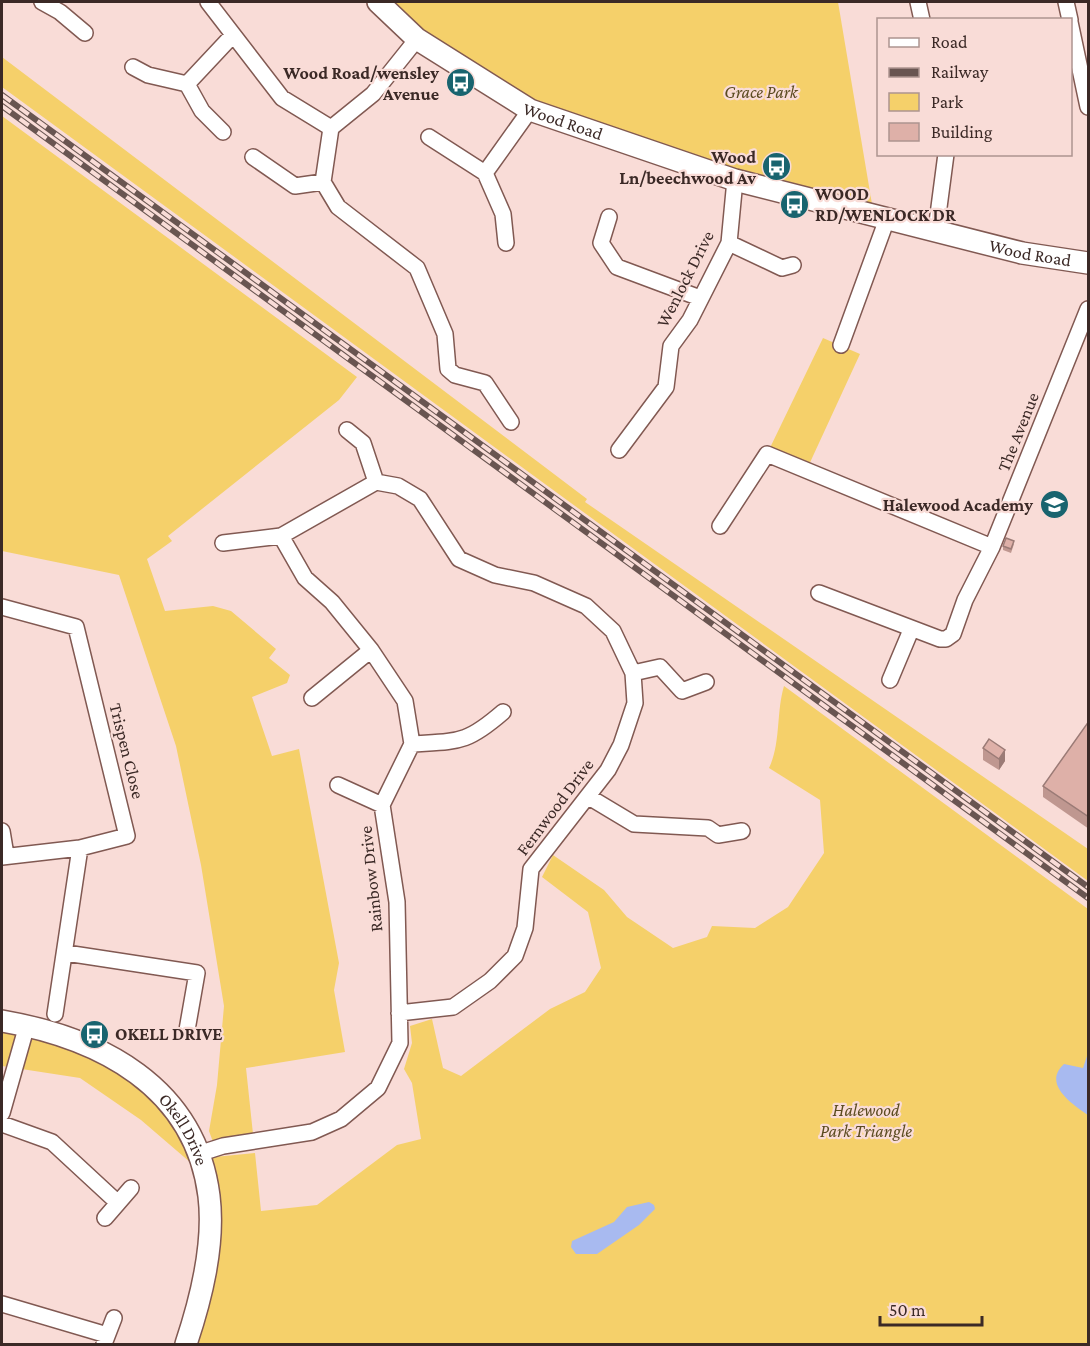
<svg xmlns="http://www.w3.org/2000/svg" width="1090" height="1346" font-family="'Crimson Pro',serif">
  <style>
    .green { fill: #f5d06a }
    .water { fill: #a8baf0 }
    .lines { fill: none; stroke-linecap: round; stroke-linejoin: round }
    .street-casing { stroke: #815952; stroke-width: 18 }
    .secondary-casing { stroke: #815952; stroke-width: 24 }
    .street { stroke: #fff; stroke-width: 15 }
    .secondary { stroke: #fff; stroke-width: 21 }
    .rail-casing { stroke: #695551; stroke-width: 6 }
    .rail { stroke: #f9dcd7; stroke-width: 4; stroke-dasharray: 11; stroke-linecap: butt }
    .wall { fill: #bf9790 }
    .shaded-wall { fill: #9b7b76 }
    .building { fill: #deb0a8; stroke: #9b7b76; stroke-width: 1.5 }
    .labels { text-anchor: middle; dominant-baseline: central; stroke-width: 4.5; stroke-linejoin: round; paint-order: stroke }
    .poi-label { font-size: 18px; font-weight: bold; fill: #3b2926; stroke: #f9dcd7; text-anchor: end }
    .park-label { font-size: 18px; font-style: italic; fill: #5b4b20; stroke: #f9dcd7 }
    .street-label { font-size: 18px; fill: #3b2926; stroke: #f9dcd7 }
  </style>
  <rect width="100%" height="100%" fill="#f9dcd7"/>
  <path class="green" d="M380 2H838L874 216 543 114Z
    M2 57 587 499 585 502 1088 849V881L2 87Z
    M2 116 357 377 339 400 168 536 172 541 147 559 165 611 213 606 231 611 276 649 269 658 290 675 287 683 252 697 272 756 299 749 339 963 334 990 345 1052 246 1068 253 1134 213 1142 209 1131 217 1085 224 1006 201 865 176 746 119 575 2 551Z
    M823 338 860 354 807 469 767 454Z
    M784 686 1088 909V1344H193L222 1233 217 1199 204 1158 255 1153 261 1211 317 1205 397 1145 421 1139 412 1083 404 1069 412 1043 410 1026 432 1019 443 1068 461 1076 550 1009 585 992 601 968 588 912 542 877 553 855 604 890 627 917 673 948 707 937 712 926 755 928 788 907 824 853 820 800 769 768C781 743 776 713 784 686Z
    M2 1021 103 1051 165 1098 205 1175 141 1120 80 1078 2 1066Z"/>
  <path class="water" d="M1088 1053V1115C1072 1104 1042 1084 1064 1064L1083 1068Z
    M649 1202 654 1205 655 1209 639 1225 597 1254H576L571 1247 572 1241 614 1222 627 1207Z"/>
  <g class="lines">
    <defs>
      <path id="street" d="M42 2 60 12 85 33
        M208 2 282 98 331 128
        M918 2 922 20
        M1066 2 1070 20
        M1070 22 1088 107
        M417 39 373 94 331 128 323 182 338 207 417 268 445 334 448 369 455 375 485 383 511 422
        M133 67 148 75 187 84
        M223 132 202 111 187 84 232 36
        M429 137 485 173 530 110
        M253 157 295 186 323 182
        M485 173 503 214 506 243
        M609 217 601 243 617 267 700 298
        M936 230 946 154
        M729 243 782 268 793 265
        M841 345 887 219
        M347 430 363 443 376 482
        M619 450 666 387 671 346 690 320 729 243 735 180
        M720 526 767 454 992 547
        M223 543 281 536 376 482 398 486 420 499 459 559 495 575 534 583 586 606 613 631 633 673 635 703 621 745 608 770 531 869 525 928 515 956 490 981 453 1007 399 1013
        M819 593 940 639H946L953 634 965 600 992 547 1088 309
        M2 607 76 627 127 836 80 848 2 857
        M633 673 660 667 682 691 706 682
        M890 680 911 630
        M312 698 371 650
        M412 744C459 741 466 744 503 712
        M338 785 382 805
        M589 797 634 824 708 828 718 835 742 831
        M2 831 6 855
        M66 953 197 973 187 1030
        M55 1014 80 848
        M2 1113 27 1025
        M2 1124 52 1142 118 1203
        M198 1154 223 1146 312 1132 341 1119 378 1088 400 1043 397 902 382 805 412 744 405 701 371 650 332 602 305 578 281 536
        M105 1218 131 1188
        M2 1304 107 1335
        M104 1344 114 1318"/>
      <g id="secondary">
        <path id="s1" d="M378 2 417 39 530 110 735 180 1022 253 1088 263"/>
        <path id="s2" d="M2 1021C100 1038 195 1086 209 1196 215 1245 201 1299 186 1344"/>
      </g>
    </defs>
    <use href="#street" class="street-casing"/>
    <use href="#secondary" class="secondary-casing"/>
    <use href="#street" class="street"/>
    <use href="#secondary" class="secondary"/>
    <defs>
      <path id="rail" d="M2 95 1088 887
        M2 106 1088 898"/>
    </defs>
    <use href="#rail" class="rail-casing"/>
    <use href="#rail" class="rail"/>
  </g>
  <path class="wall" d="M1014 544 1011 553 1003 550V546Z
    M1089 721V829L1043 797V786Z
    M983 748 1005 761 999 770 983 760Z"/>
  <path class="shaded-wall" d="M1005 750V761L999 770V759Z"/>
  <path class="building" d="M1006 538 1014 541 1011 549 1003 546Z
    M1089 721V817L1043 786Z
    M989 739 1005 750 999 759 983 748Z"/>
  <defs>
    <symbol id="bus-disc" viewBox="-11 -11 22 22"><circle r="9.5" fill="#19646f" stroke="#f9dcd7"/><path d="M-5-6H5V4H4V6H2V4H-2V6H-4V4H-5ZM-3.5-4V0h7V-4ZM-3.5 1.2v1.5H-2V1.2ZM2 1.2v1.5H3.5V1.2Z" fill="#fff"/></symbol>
    <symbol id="school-disc" viewBox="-11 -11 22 22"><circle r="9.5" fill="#19646f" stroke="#f9dcd7"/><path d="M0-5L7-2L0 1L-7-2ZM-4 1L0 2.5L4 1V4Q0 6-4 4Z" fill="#fff"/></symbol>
  </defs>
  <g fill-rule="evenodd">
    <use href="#bus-disc" x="444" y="66" width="33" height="33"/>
    <use href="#bus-disc" x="760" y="150" width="33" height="33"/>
    <use href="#bus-disc" x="778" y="188" width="33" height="33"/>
    <use href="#school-disc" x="1038" y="488" width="33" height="33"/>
    <use href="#bus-disc" x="78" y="1018" width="33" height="33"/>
  </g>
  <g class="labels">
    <g class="poi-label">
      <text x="439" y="73">Wood Road/wensley<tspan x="439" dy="21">Avenue</tspan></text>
      <text x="756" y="157">Wood<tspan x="756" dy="21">Ln/beechwood Av</tspan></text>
      <text x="815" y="194" text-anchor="start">WOOD<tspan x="815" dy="21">RD/WENLOCK DR</tspan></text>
      <text x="1033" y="505">Halewood Academy</text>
      <text x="115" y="1034" text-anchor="start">OKELL DRIVE</text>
    </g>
    <g class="park-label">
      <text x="761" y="92">Grace Park</text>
      <text x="866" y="1110">Halewood<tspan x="866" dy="21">Park Triangle</tspan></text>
    </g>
    <g class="street-label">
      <text stroke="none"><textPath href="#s1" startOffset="222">Wood Road</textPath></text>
      <text stroke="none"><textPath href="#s1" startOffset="708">Wood Road</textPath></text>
      <text transform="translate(685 279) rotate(-63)">Wenlock Drive</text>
      <text transform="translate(1018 432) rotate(-68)">The Avenue</text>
      <text transform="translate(127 751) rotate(76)">Trispen Close</text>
      <text transform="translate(555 807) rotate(-53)">Fernwood Drive</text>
      <text transform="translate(371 879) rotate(-96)">Rainbow Drive</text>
      <text stroke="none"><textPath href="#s2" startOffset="220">Okell Drive</textPath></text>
    </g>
  </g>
  <rect width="1090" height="1346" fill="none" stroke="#3b2926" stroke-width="6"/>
  <rect x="877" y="18" width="195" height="138" fill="#f9dcd7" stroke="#ad9490" stroke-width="1.5"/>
  <rect x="889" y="38" width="30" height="9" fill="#ffffff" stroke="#ad9490" stroke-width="1.5"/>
  <text x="931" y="48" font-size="18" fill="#3b2926">Road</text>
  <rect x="889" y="68" width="30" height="9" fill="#695551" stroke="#ad9490" stroke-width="1.5"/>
  <text x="931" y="78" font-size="18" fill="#3b2926">Railway</text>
  <rect x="889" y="93" width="30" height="18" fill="#f5d06a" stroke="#ad9490" stroke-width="1.5"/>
  <text x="931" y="108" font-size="18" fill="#3b2926">Park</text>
  <rect x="889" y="123" width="30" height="18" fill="#deb0a8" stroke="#ad9490" stroke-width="1.5"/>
  <text x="931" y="138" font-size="18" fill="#3b2926">Building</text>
  <path d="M880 1316v9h102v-9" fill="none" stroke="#3b2926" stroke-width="3"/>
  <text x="889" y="1316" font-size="18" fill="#3b2926" stroke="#f9dcd7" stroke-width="4.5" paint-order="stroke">50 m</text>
</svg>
